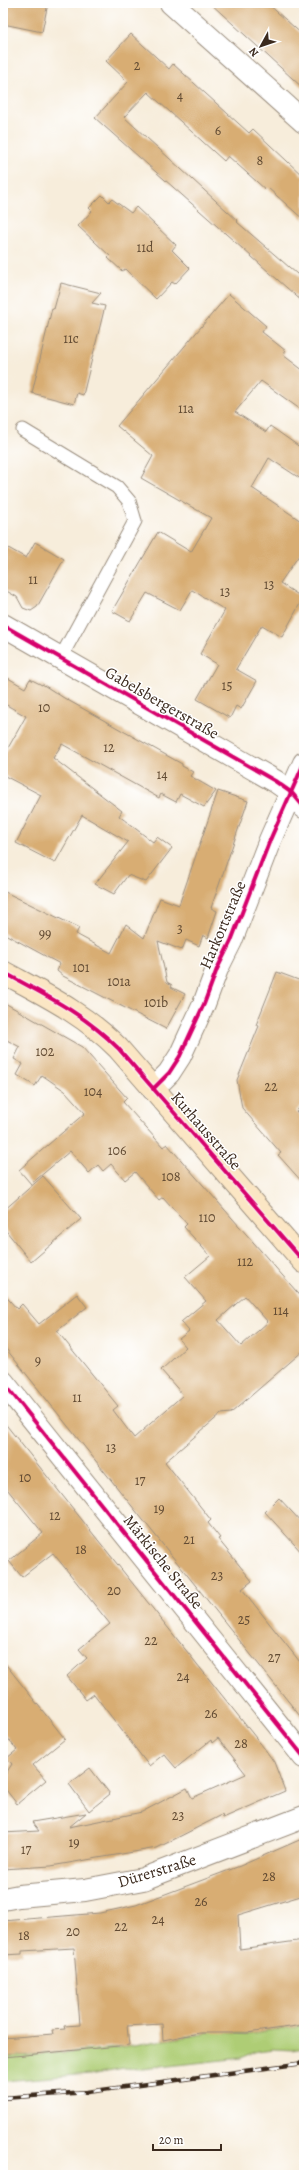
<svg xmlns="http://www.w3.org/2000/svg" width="307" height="2178" font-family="Alegreya,serif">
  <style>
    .green { fill: #aecd75; stroke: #747c4a }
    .building { fill: #d8ad73; fill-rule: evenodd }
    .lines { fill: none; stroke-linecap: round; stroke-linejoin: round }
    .lane-casing { stroke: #998c7c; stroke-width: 15 }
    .street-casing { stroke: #998c7c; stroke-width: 24 }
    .secondary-casing { stroke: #998c7c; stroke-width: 24 }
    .lane { stroke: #fff; stroke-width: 13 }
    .street { stroke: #fff; stroke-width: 22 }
    .secondary { stroke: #fbe6c4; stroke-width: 22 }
    .rail-casing { stroke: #3b2a1e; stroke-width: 4.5 }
    .rail { stroke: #fff; stroke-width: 3; stroke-dasharray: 9; stroke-linecap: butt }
    .cycleway-casing { stroke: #fff; stroke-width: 6 }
    .cycleway { stroke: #d6006c; stroke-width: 4 }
    .labels { text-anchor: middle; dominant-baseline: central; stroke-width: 3; stroke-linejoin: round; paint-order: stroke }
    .number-label { font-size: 14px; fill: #624b33 }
    .street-label { font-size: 16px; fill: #3b2a1e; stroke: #fff }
  </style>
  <rect width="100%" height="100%" fill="#fff"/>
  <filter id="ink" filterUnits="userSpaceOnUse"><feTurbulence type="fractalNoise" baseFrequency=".025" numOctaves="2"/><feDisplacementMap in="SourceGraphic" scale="8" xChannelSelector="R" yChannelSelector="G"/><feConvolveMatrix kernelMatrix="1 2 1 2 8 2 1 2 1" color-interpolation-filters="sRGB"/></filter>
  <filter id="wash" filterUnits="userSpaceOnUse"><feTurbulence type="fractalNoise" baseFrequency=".012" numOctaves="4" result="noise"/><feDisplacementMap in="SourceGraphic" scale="16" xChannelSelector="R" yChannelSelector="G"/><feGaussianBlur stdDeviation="0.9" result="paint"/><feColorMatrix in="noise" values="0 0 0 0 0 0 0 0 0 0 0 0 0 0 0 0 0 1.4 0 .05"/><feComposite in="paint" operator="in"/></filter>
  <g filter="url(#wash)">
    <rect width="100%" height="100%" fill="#f7eddb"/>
    <path class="green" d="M304 2025V2048L292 2050 274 2049 258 2051 241 2058 142 2069 124 2068 90 2074 3 2081 4 2057 108 2049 216 2032 246 2034Z"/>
    <g id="blocks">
      <path class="building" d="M3 3H48L42 32 3 24Z
        M210 3H267L304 36V89Z
        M131 34 169 69 173 64 249 133 253 129 304 177V220L268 188 266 190 228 156 224 161 148 92 124 117 238 221 237 222 304 280V303L95 118 128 82 106 61Z
        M102 195 109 202 112 199 131 213 136 207 176 245 172 250 190 268 175 284 172 282 156 299 125 269 122 271 108 258 110 256 78 226 92 211 89 208Z
        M61 283 101 293 92 303 105 306 83 395 77 393 74 404 32 393 52 308 54 309Z
        M229 294 266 326 262 332 286 351 283 355 304 371V412L261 381 235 412 266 432 270 426 304 450V481L269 458 252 488 304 523V548L280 583 303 598 282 637 262 625 246 652 236 669 257 681 241 709 236 706 230 718 197 699 217 664 200 654 225 610 192 590 180 610 147 593 130 621 112 611 158 532 191 552 211 518 141 478 153 456 117 426Z
        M35 542 64 559 37 607 31 611 23 608 17 597 3 589V545L26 558Z
        M3 675 25 688 30 679 42 685V684L64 698 182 764V766L193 772 190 776 216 791 204 807 180 794 176 802 161 794 159 798 62 744 53 758 122 811 119 816 153 842 157 837 172 848 146 882 128 875 114 894 95 884 128 842 82 815 55 863 16 843 41 795 3 775V757L26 716 3 703Z
        M218 791 248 801 211 908 217 911 208 938 203 935 199 946 186 940 182 950 158 941 167 982 172 985 171 987 185 994 166 1029 63 976 57 971 60 964 3 933V891L79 928 76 934 111 953 126 924 144 938 160 898 179 905Z
        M277 972 304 982V1104L296 1111 304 1120V1184L278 1155 281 1153 242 1108 237 1080 259 1026 256 1025Z
        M3 1002 82 1047 127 1098 123 1102 163 1147 167 1144 304 1300V1350L231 1413 221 1414 165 1462 211 1520 208 1523 220 1538 218 1539 252 1581 242 1589 304 1667V1721L3 1345V1293L17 1309 22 1304 39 1324 77 1294 87 1307 57 1331 118 1406 113 1410 134 1438 183 1395 161 1370 186 1347 179 1339 189 1331 181 1322 206 1301 185 1277 210 1256 184 1227 187 1224 163 1197 159 1200 135 1172 125 1180 111 1164 103 1171 98 1165 89 1173 70 1151 31 1184 19 1170 85 1113 65 1091 42 1075 35 1086 17 1075 23 1064 14 1059 20 1047 3 1038ZM245 1296 268 1322 241 1346 218 1320Z
        M43 1176 81 1219 31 1262 3 1227V1211Z
        M3 1421 264 1748 274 1762 285 1791 223 1818 222 1815 157 1848 51 1866 3 1869V1833L39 1831 32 1822 86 1813 69 1827 142 1812 187 1788 192 1798 246 1774 218 1738 212 1743 211 1740 176 1768 164 1754 149 1766 94 1694 86 1700 67 1676 87 1658 79 1649 110 1624 53 1553 22 1577 9 1561 43 1533 3 1484Z
        M279 1498 304 1525V1555L265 1512Z
        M3 1661 65 1739 33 1765 46 1780 17 1804 3 1786V1778L12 1764 7 1758 17 1750 3 1732Z
        M90 1768 110 1794 89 1811 69 1784Z
        M304 1838V1895L238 1915 240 1949 304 1940V2025L247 2033H199L163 2040 162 2024 127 2026 129 2045 4 2057 3 2038 53 2034 52 2030 65 2029 64 2026 80 2025 74 1948 22 1951V1954L3 1955V1921L100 1913 136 1905 240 1866Z"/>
    </g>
  </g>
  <g filter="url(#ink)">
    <use href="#blocks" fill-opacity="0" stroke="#998c7c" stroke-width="1"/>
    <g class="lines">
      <defs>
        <path id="lane" d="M23 430 117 487 129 501 135 521 60 659"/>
        <path id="street" d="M171 3 304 122
          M3 625 275 781 292 793 304 807
          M153 1089 169 1073 180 1056 204 1004 217 969 231 941 270 840 304 763
          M3 1382 304 1757
          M3 1899 19 1896 85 1890 143 1879 304 1817"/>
        <path id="secondary" d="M3 972C45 995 83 1013 118 1048L304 1262"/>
      </defs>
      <use href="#lane" class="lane-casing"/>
      <use href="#street" class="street-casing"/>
      <use href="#secondary" class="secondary-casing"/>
      <use href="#lane" class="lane"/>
      <use href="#street" class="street"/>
      <use href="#secondary" class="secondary"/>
      <defs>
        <path id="rail" d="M3 2098 87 2092 304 2063"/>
      </defs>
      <use href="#rail" class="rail-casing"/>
      <use href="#rail" class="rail"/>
      <defs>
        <path id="cycleway" d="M3 625 275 781 292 793 304 807
          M3 972C45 995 83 1013 118 1048L304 1262
          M153 1089 169 1073 180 1056 204 1004 217 969 231 941 270 840 304 763
          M3 1382 304 1757"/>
      </defs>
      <use href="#cycleway" class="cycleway-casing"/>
      <use href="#cycleway" class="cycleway"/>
    </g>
  </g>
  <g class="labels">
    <g class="number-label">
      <text x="137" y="65">2</text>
      <text x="180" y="95">4</text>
      <text x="218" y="130">6</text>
      <text x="260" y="160">8</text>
      <text x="145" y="247">11d</text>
      <text x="71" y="338">11c</text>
      <text x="186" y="408">11a</text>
      <text x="33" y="579">11</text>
      <text x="269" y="584">13</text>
      <text x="225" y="591">13</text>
      <text x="227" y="685">15</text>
      <text x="44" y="707">10</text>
      <text x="109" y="747">12</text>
      <text x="162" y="774">14</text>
      <text x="180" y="928">3</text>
      <text x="45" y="933">99</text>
      <text x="81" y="967">101</text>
      <text x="119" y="981">101a</text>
      <text x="156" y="1002">101b</text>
      <text x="45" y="1051">102</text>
      <text x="271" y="1086">22</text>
      <text x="93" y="1091">104</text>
      <text x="117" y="1150">106</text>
      <text x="171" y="1176">108</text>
      <text x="207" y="1217">110</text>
      <text x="245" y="1261">112</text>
      <text x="281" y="1310">114</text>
      <text x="38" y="1360">9</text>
      <text x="77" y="1397">11</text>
      <text x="111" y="1447">13</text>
      <text x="25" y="1477">10</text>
      <text x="140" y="1480">17</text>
      <text x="159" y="1508">19</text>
      <text x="55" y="1515">12</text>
      <text x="189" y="1539">21</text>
      <text x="81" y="1549">18</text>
      <text x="217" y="1575">23</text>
      <text x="114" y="1590">20</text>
      <text x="244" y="1619">25</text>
      <text x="151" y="1640">22</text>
      <text x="274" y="1657">27</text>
      <text x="183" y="1676">24</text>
      <text x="211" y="1713">26</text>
      <text x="241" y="1743">28</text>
      <text x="178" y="1815">23</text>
      <text x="74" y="1842">19</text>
      <text x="26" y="1849">17</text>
      <text x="269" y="1876">28</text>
      <text x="201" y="1901">26</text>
      <text x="158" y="1919">24</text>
      <text x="121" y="1926">22</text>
      <text x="73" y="1931">20</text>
      <text x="24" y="1935">18</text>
    </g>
    <g class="street-label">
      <text transform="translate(162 703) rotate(30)">Gabelsbergerstraße</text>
      <text transform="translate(223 925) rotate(-67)">Harkortstraße</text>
      <text transform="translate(206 1131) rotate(49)">Kurhausstraße</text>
      <text transform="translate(163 1562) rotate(51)">Märkische Straße</text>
      <text transform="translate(157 1871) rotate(-17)">Dürerstraße</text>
    </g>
  </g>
  <rect width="307" height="2178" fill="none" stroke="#fff" stroke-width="16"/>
  <g transform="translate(261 46) rotate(230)" stroke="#ffffff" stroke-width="3" paint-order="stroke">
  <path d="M0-3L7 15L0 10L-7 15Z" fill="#3b2a1e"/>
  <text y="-6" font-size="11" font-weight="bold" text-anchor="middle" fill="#3b2a1e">N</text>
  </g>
  <path d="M153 2144v6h68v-6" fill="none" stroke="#3b2a1e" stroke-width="2"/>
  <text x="159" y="2144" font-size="12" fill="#3b2a1e" stroke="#ffffff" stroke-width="3" paint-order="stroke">20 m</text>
</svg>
